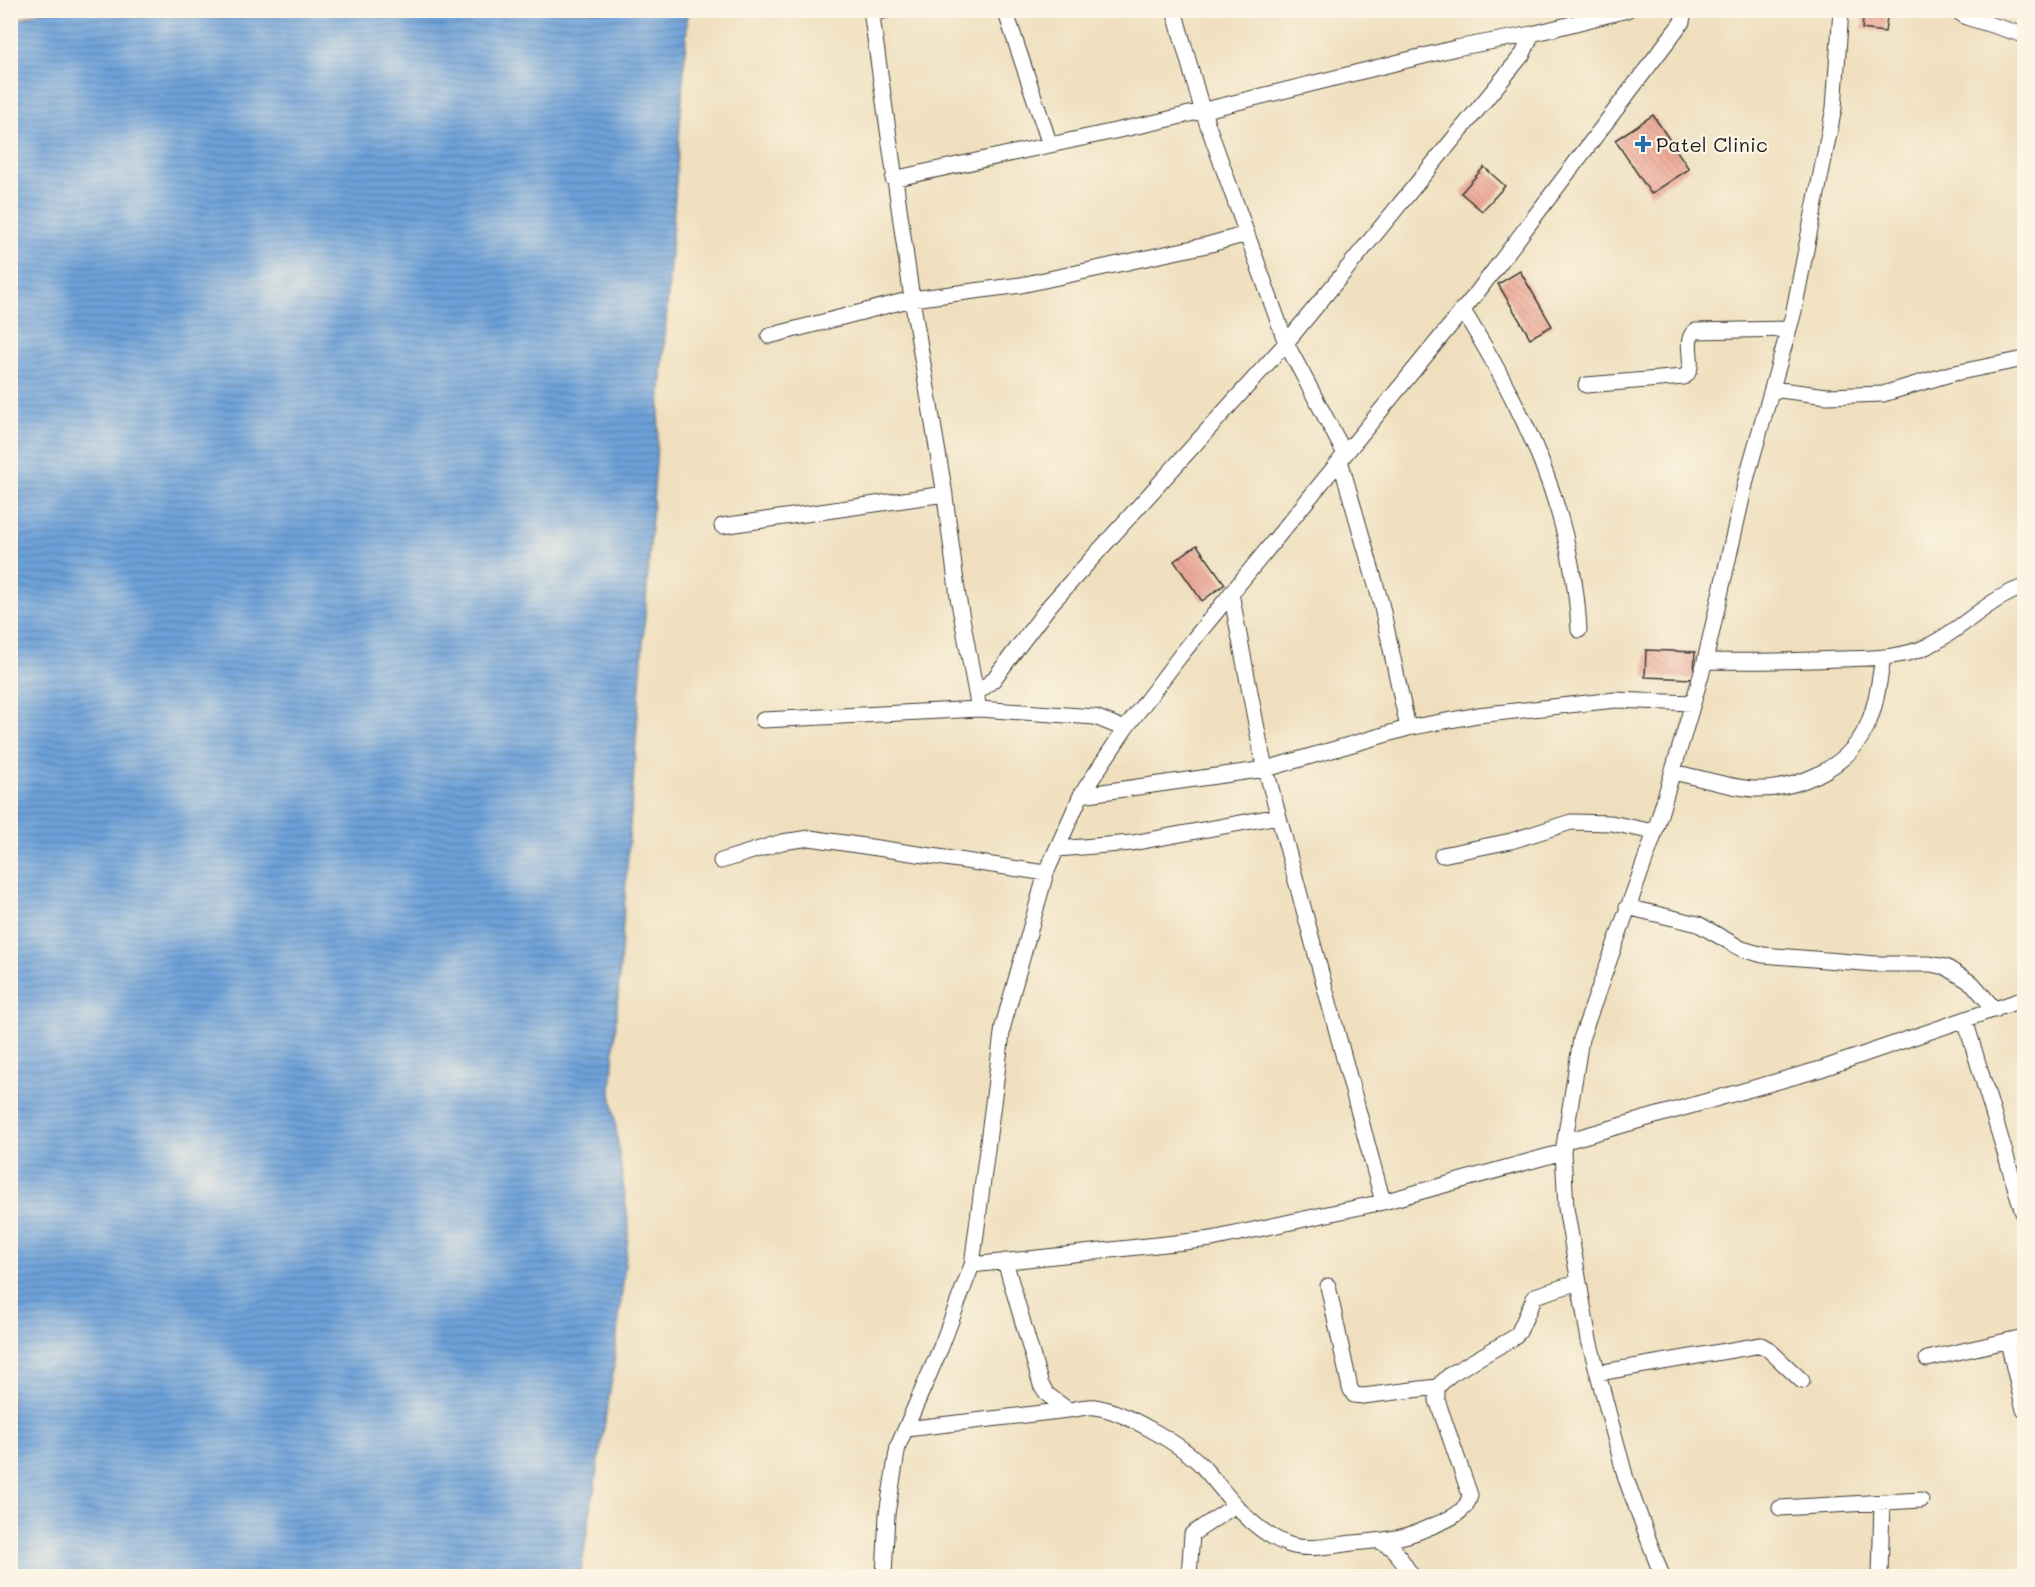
<svg xmlns="http://www.w3.org/2000/svg" width="2035" height="1587" font-family="Mali,sans-serif">
  <style>
    .water { fill: url(#water-rules); stroke: #445e7a; stroke-width: 1.5 }
    .building { fill: url(#building-back-hatch) }
    .lines { fill: none; stroke-linecap: round; stroke-linejoin: round }
    .street-casing { stroke: #3c3934; stroke-width: 17 }
    .street { stroke: #fff; stroke-width: 15 }
    .poi-dot { fill: #1f6fb2; stroke: #fcf5e5; stroke-width: 2 }
    .labels { text-anchor: middle; dominant-baseline: central; stroke-width: 4.5; stroke-linejoin: round; paint-order: stroke }
    .poi-label { font-size: 20px; fill: #1c1c1c; stroke: #fcf5e5; text-anchor: start }
  </style>
  <defs>
    <pattern id="water-rules" width="6" height="5" patternUnits="userSpaceOnUse" patternTransform="scale(1.5)"><rect width="6" height="5" fill="#6da1d9"/><path d="M0 2.5h6" fill="none" stroke="#5982af"/></pattern>
    <pattern id="building-back-hatch" width="6" height="6" patternUnits="userSpaceOnUse" patternTransform="scale(1.5)"><rect width="6" height="6" fill="#eca493"/><path d="M-1 5l2 2M0 0l6 6M5-1l2 2" fill="none" stroke="#ca8d7e"/></pattern>
  </defs>
  <rect width="100%" height="100%" fill="#fcf5e5"/>
  <filter id="ink" filterUnits="userSpaceOnUse"><feTurbulence type="fractalNoise" baseFrequency=".0167" numOctaves="2"/><feDisplacementMap in="SourceGraphic" scale="12" xChannelSelector="R" yChannelSelector="G"/><feConvolveMatrix kernelMatrix="1 2 1 2 8 2 1 2 1" color-interpolation-filters="sRGB"/></filter>
  <filter id="wash" filterUnits="userSpaceOnUse"><feTurbulence type="fractalNoise" baseFrequency=".008" numOctaves="4" result="noise"/><feDisplacementMap in="SourceGraphic" scale="24" xChannelSelector="R" yChannelSelector="G"/><feGaussianBlur stdDeviation="1.35" result="paint"/><feColorMatrix in="noise" values="0 0 0 0 0 0 0 0 0 0 0 0 0 0 0 0 0 1.4 0 .05"/><feComposite in="paint" operator="in"/></filter>
  <g filter="url(#wash)">
    <rect width="100%" height="100%" fill="#efdfbe"/>
    <path class="water" d="M44 10 688 11 611 1091 629 1228 613 1372 580 1576H11L10 23Z"/>
    <g id="blocks">
      <path class="building" d="M1864 10H1888L1885 32 1862 29Z
        M1653 115 1689 169 1651 194 1615 140Z
        M1484 167 1505 186 1482 211 1461 193Z
        M1520 271 1552 326 1530 338 1498 284Z
        M1197 545 1225 584 1202 601 1174 561Z
        M1646 650 1695 652 1694 679 1645 677Z"/>
    </g>
  </g>
  <g filter="url(#ink)">
    <use href="#blocks" fill-opacity="0" stroke="#3c3934" stroke-width="1.5"/>
    <g class="lines">
      <defs>
        <path id="street" d="M871 10 912 299 944 489 958 597 979 709
          M1005 10 1050 145
          M1174 10 1202 109 1286 343 1345 454
          M1956 10 1966 17 2024 35
          M872 14 887 10
          M893 179 1161 121 1456 48 1532 34 1627 10
          M1462 309C1524 409 1573 511 1579 630
          M769 336 912 299 1021 285 1207 245 1247 234
          M1586 385 1684 377C1699 366 1681 342 1695 331L1789 329
          M1772 389 1827 396 1883 394 1950 374 2024 359
          M1340 460 1381 603 1408 728
          M722 526 945 494
          M1231 593 1262 755 1383 1202
          M1705 661C1750 662 1793 661 1838 659 1868 658 1900 659 1928 646 1962 630 1987 599 2024 587
          M976 694 993 680 1050 605 1286 343 1523 54 1532 34
          M763 720 979 709 1095 717 1125 729
          M1672 772C1699 777 1727 787 1754 789 1775 790 1798 784 1817 775 1870 749 1875 711 1883 657
          M1081 795 1266 769 1408 728 1478 715 1615 700 1693 703
          M1057 849 1132 843 1278 816
          M1442 855 1511 841 1571 822 1611 823 1654 832
          M721 861 782 842 810 838 1046 873
          M1627 907 1698 924 1742 949 1763 955 1876 964H1930L1946 967 1973 984 1995 1010
          M1965 1020 2024 1216
          M1566 1141 1821 1069 2024 999
          M1005 1261 1041 1385 1048 1395 1068 1410C1077 1409 1087 1406 1095 1407 1122 1410 1184 1446 1202 1466 1229 1496 1250 1531 1290 1545 1307 1551 1335 1545 1353 1543 1377 1541 1403 1539 1425 1529 1441 1522 1467 1515 1470 1495L1437 1400V1387L1451 1374 1513 1338 1519 1332 1535 1296 1579 1282
          M972 1265 1212 1239 1383 1202 1563 1152
          M1328 1286 1350 1388 1354 1395 1363 1396 1437 1387
          M2008 1342 2024 1410
          M1927 1359 2024 1337
          M1598 1373 1761 1345 1768 1349 1802 1381
          M906 1429 1068 1410
          M1780 1508 1921 1500
          M1379 1541 1394 1549 1412 1576
          M884 1576 887 1514 898 1446 941 1347 972 1265 1003 1026 1046 873 1081 795 1125 729 1180 656 1476 294 1682 22 1684 10
          M1189 1576 1192 1534 1234 1506
          M1662 1576 1626 1479 1589 1340 1566 1208 1563 1152 1581 1039 1653 838 1693 703 1705 661 1747 476 1793 315 1834 108 1841 10
          M1880 1576 1882 1502"/>
      </defs>
      <use href="#street" class="street-casing"/>
      <use href="#street" class="street"/>
    </g>
  </g>
  <path class="poi-dot" d="M1640 135h6v6h6v6h-6v6h-6v-6h-6v-6h6z"/>
  <g class="labels">
    <g class="poi-label">
      <text x="1656" y="144">Patel Clinic</text>
    </g>
  </g>
  <rect width="2035" height="1587" fill="none" stroke="#fcf5e5" stroke-width="36"/>
</svg>
